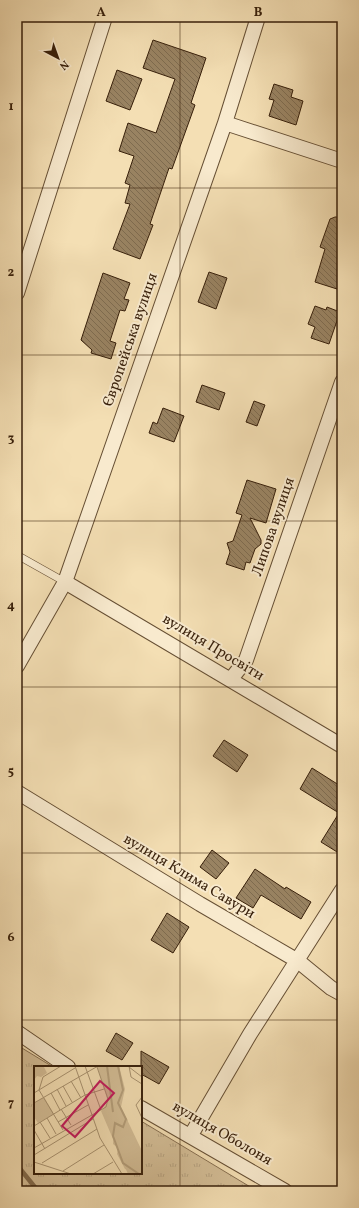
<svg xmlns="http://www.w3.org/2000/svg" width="359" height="1208" font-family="Vollkorn,serif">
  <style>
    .grass { fill: url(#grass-tufts); stroke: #866e50 }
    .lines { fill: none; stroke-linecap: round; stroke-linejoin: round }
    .stream { stroke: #826b4d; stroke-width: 4.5 }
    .building { fill: url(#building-back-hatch); stroke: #371f0a }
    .service-casing { stroke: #664f34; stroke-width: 8 }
    .minor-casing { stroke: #664f34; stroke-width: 16 }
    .service { stroke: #f8eace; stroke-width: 7 }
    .minor { stroke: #f8eace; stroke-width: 14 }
    .grid { fill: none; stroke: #371f0a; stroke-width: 1; stroke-opacity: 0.55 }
    .labels { text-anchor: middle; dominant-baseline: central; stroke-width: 4; stroke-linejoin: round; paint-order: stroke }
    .street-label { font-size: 15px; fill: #371f0a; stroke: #f8eace }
    .inset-river { fill: none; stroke: #b49e7a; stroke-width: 2 }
    .inset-road { fill: none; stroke: #a89270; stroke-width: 1 }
    .view { fill: #c2185b; fill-opacity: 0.15; stroke: #c2185b; stroke-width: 2 }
    .inset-edge { fill: none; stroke: #371f0a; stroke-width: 2 }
    .neatline { fill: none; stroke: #371f0a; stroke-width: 1.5 }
    .grid-label { font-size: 13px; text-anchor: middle; font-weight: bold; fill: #371f0a }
  </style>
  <defs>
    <pattern id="grass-tufts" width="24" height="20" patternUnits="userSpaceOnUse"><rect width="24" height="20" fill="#d4be97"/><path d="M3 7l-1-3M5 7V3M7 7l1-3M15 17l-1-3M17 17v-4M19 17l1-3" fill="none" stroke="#b7a381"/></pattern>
    <pattern id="building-back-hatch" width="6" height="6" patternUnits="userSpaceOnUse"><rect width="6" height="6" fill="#998362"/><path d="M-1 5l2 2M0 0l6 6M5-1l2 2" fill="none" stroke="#7e6b4f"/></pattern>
  </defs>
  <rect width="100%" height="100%" fill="#f4dfb4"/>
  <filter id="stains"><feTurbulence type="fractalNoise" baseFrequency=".005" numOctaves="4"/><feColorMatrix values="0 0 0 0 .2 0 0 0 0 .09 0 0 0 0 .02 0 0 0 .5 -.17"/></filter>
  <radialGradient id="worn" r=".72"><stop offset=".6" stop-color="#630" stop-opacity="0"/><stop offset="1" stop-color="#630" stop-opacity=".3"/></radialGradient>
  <path class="grass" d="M17 1045 53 1067H35V1173H141V1121L257 1191H17Z"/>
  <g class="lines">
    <path class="stream" d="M17 1165 38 1191"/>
  </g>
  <path class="building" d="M153 40 206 58 191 103 195 105 172 169 169 168 150 224 153 225 140 259 113 249 130 204 125 203 130 185 125 183 134 156 119 151 128 123 156 133 175 79 143 68Z
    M117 70 142 79 130 110 106 101Z
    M274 84 293 90 291 97 303 101 296 125 269 116 274 100 269 99Z
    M335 217H342V274L337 289 315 282 325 249 320 247 330 219Z
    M209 272 227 278 216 309 198 302Z
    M103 273 130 283 124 299 129 300 125 311 120 310 110 341 116 343 111 359 91 353 92 350 81 340Z
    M315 306 326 310 327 307 340 312 329 344 311 338 315 327 308 324Z
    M202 385 225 393 219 410 196 402Z
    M254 401 265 405 257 426 246 422Z
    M163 408 184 416 174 442 149 433 153 422 157 424Z
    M247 480 276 489 266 523 250 518 261 540V544L255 549 250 563 246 562 244 570 226 564 230 552 227 543 233 541 242 515 236 513Z
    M224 740 248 755 237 772 213 756Z
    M312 768 342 787V855L321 842 339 813 300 789Z
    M212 850 229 863 216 879 200 867Z
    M255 869 285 889 286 887 311 902 301 919 261 895 253 908 236 898Z
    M167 913 189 927 173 953 151 940Z
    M116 1033 133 1043 122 1060 106 1051Z
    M141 1051 169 1067 159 1084 141 1074Z"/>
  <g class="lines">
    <defs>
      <path id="service" d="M17 555 65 582"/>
      <path id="minor" d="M225 123 342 161
        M17 293 105 17
        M65 582 342 746
        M17 666 65 582 225 123 258 17
        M231 679 246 660 342 382
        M17 792 200 904 298 961 331 988 342 994
        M17 1032 68 1067
        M141 1108 285 1191
        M191 1135 250 1034 342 890"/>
    </defs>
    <use href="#service" class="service-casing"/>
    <use href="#minor" class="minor-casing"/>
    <use href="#service" class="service"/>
    <use href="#minor" class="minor"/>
  </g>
  <path class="grid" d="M180 17V1191M17 188H342M17 355H342M17 521H342M17 687H342M17 853H342M17 1020H342"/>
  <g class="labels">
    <g class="street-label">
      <text transform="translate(131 340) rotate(-71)">Європейська вулиця</text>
      <text transform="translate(274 527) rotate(-71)">Липова вулиця</text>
      <text transform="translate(213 648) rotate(31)">вулиця Просвіти</text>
      <text transform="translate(189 877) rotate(31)">вулиця Клима Савури</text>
      <text transform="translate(222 1134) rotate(30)">вулиця Оболоня</text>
    </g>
  </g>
  <g transform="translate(34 1066)">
    <rect width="108" height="108" fill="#f4dfb4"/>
    <path d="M63 0H85L91 23 87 41 108 85V108H94L67 45 74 36ZM10 31 20 48 4 57 0 51V37Z" fill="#d4be97"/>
    <path d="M0 0 10 1 13 7 7 11 3 10 0 14ZM87 47 94 54 90 62H84L83 67 89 93 108 108 91 103 83 88 84 82 79 78 80 55 89 59Z" fill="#d4be97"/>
    <path class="inset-river" d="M73 0 79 46M84 0 89 24 84 37 92 53 89 61 81 57 79 70 89 97 105 108"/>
    <path class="inset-road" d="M27 0 9 11 5 24 29 64M41 0 66 72 88 108M51 0 67 44M95 0 97 11 108 18M95 1 108 11M37 15 47 32M29 20 38 36M23 23 32 40M0 27 41 2M17 27 26 44M108 31 102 39 108 52M0 37 64 0M27 43 37 59M13 52 22 68M6 56 16 72M24 56 54 39M0 60 51 29 70 23M0 64 11 83M0 82 72 41 74 33 63 1M0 89 59 53M0 96 37 108M8 97 63 63M29 105 70 79M59 108 79 96"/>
    <path class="view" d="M66 15 80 27 41 71 28 60Z"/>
    <rect width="108" height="108" class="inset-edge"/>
  </g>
  <rect width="359" height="1208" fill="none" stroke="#f4dfb4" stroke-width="44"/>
  <g transform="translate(58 58) rotate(139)" stroke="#f8eace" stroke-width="3" paint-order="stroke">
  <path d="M0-3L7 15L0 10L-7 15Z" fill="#371f0a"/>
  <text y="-6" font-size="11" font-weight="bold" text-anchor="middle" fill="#371f0a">N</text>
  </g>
  <rect x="22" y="22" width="315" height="1164" class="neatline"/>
  <g class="grid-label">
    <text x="101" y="16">A</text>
    <text x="258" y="16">B</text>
    <text x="11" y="110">1</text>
    <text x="11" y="276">2</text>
    <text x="11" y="442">3</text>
    <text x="11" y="609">4</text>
    <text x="11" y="775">5</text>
    <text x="11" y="941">6</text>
    <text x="11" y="1107">7</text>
  </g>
  <rect width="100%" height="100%" filter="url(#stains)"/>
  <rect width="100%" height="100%" fill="url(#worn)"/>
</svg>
